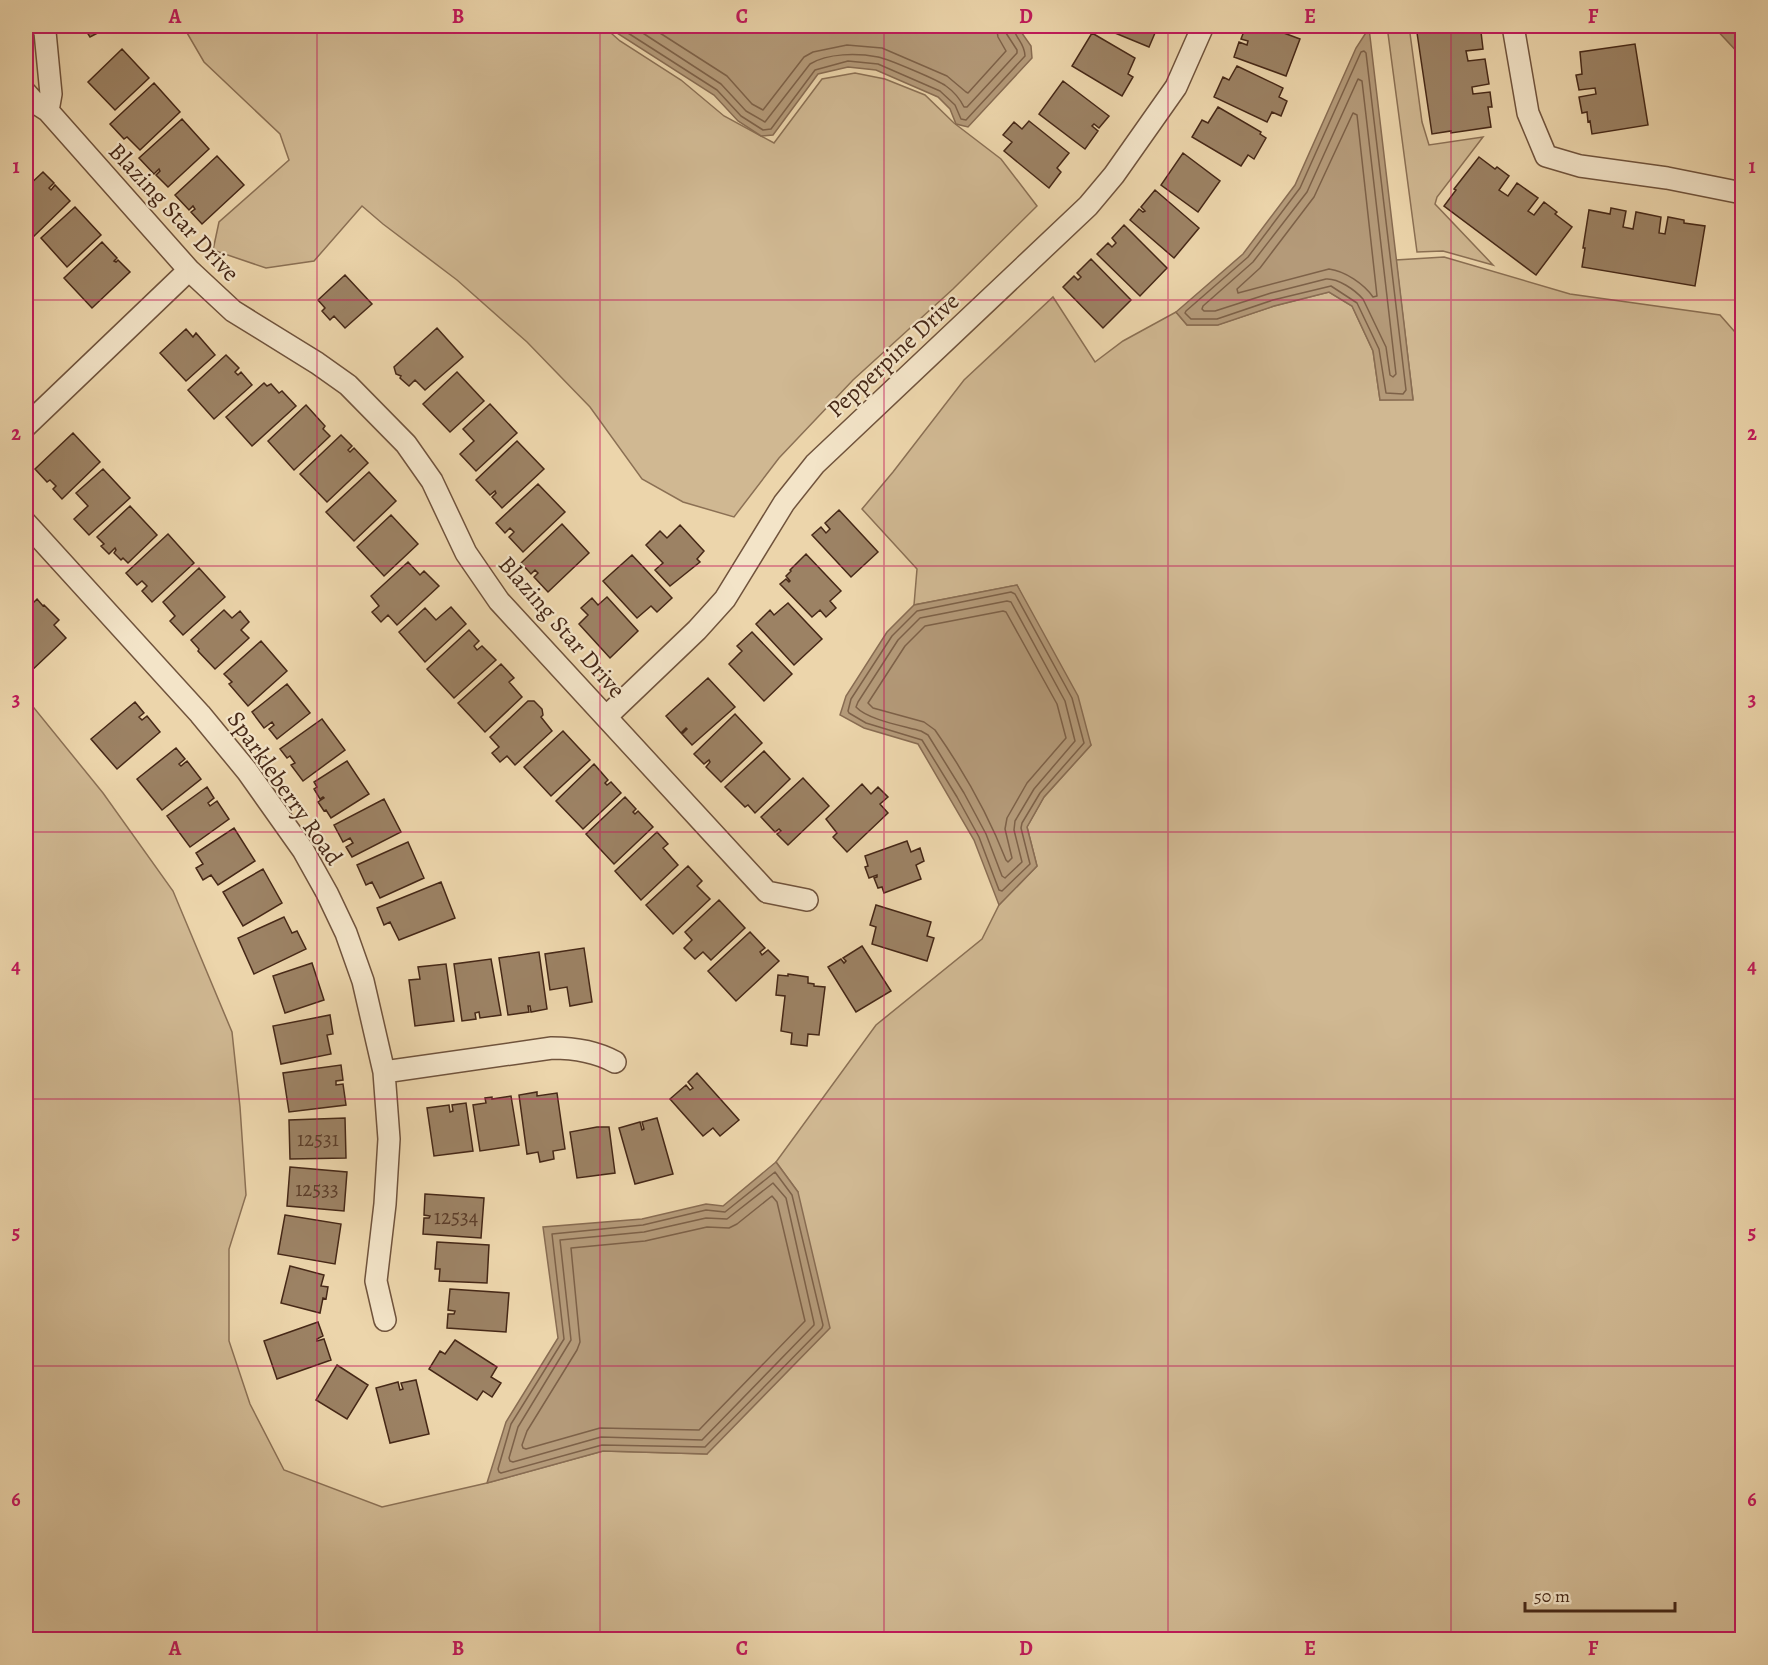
<svg xmlns="http://www.w3.org/2000/svg" width="1768" height="1665" font-family="Alegreya,serif">
  <style>
    .green { fill: #d0b892; stroke: #8b7054; stroke-width: 1.5 }
    .water { fill: #b49a79; stroke: #886c52; stroke-width: 1.5 }
    .lines { fill: none; stroke-linecap: round; stroke-linejoin: round }
    .shore { stroke: #7d6148; stroke-width: 1.5 }
    .building { fill: #9c8264; stroke: #462817; stroke-width: 1.5 }
    .minor-casing { stroke: #70533c; stroke-width: 24 }
    .minor { stroke: #f3e4c8; stroke-width: 21 }
    .grid { fill: none; stroke: #c2185b; stroke-width: 1.5; stroke-opacity: 0.55 }
    .labels { text-anchor: middle; dominant-baseline: central; stroke-width: 4.5; stroke-linejoin: round; paint-order: stroke }
    .number-label { font-size: 21px; fill: #5c3e2a }
    .street-label { font-size: 24px; fill: #462817; stroke: #f3e4c8 }
    .neatline { fill: none; stroke: #c2185b; stroke-width: 2 }
    .grid-label { font-size: 20px; text-anchor: middle; font-weight: bold; fill: #c2185b }
  </style>
  <rect width="100%" height="100%" fill="#ecd5ab"/>
  <filter id="stains"><feTurbulence type="fractalNoise" baseFrequency=".00333" numOctaves="4"/><feColorMatrix values="0 0 0 0 .2 0 0 0 0 .09 0 0 0 0 .02 0 0 0 .5 -.17"/></filter>
  <radialGradient id="worn" r=".72"><stop offset=".6" stop-color="#630" stop-opacity="0"/><stop offset="1" stop-color="#630" stop-opacity=".3"/></radialGradient>
  <path class="green" d="M183 26H603L620 41 681 80 724 116 774 143 822 79 855 73 885 79 925 95 954 123 1001 159 1037 206 953 289 853 380 779 458 734 517 683 502 642 479 590 407 527 342 457 280 383 224 362 206 314 261 266 268 213 250 219 222 289 160 280 134 204 62Z
    M1387 26H1409L1422 122 1429 145 1483 137 1437 197 1435 204 1493 265 1443 251 1417 252Z
    M1444 257 1570 294 1720 315 1742 340V1639H26V698L103 793 173 891 232 1032 240 1107 246 1195 229 1249V1341L250 1404 284 1470 382 1507 487 1483 603 1451 707 1454 798 1192 776 1162 876 1025 982 939 999 905 1037 866 1027 827 1044 797 1091 745 1017 585 914 605 917 569 862 509 893 472 964 380 1053 297 1095 362 1123 341 1176 312 1187 325H1217L1274 306 1329 292 1352 306 1373 351 1380 400 1413 399 1396 260Z"/>
  <path class="water" d="M606 26H1017L1031 46 1032 58 968 127 956 124 950 109 938 97 876 70 848 67 818 74 773 135 761 136 738 121 714 95Z
    M1713 26H1742V57Z
    M1369 28 1413 400H1380L1373 351 1352 306 1329 292 1274 306 1218 325H1187L1176 312 1243 254 1295 185 1356 48Z
    M1017 585 1078 696 1091 745 1044 797 1027 827 1037 866 999 905 974 840 918 744 864 728 840 715 846 696 887 632 914 605Z
    M776 1162 798 1192 830 1328 707 1454 603 1451 487 1483 506 1422 558 1338 543 1227 642 1219 706 1204 723 1206Z"/>
  <g class="lines">
    <path class="shore" d="M617 26 717 90 741 116 763 130 771 129 815 70 848 61 878 64 940 91 955 105 961 119 966 120 1025 56C1025 43 1014 37 1013 26
      M632 26 721 84 746 111 765 122 810 64C828 53 857 53 878 57 888 59 938 80 946 86 953 91 960 99 964 107H967L1017 53V50L1006 33 1005 26
      M649 26 727 76 752 104 763 110 804 57 813 52 847 45 882 48 947 76 966 92 968 93 1006 51 998 37 996 26
      M1364 51 1366 53 1406 390 1403 394 1386 393 1379 349 1357 303 1331 286 1273 300 1217 319H1191L1185 313 1186 311 1248 257 1300 188 1361 52Z
      M1358 79 1362 81 1396 374 1393 377 1390 375 1386 347 1363 299C1355 290 1338 278 1326 279L1271 293 1215 311H1204L1202 309 1203 306 1253 262 1307 192Z
      M1353 113 1357 115 1377 296 1373 297C1364 284 1345 271 1329 269L1238 293 1237 289 1260 268 1314 197Z
      M1011 592 1015 594 1072 698 1084 743 1040 793 1022 823 1021 828 1030 864 1002 891 999 890 979 837 957 797 922 740 866 723 849 713 848 711 851 699 892 636 917 611Z
      M1007 601 1011 602 1065 701 1075 741 1034 789 1015 821 1014 830 1022 862 1005 878 1002 876 986 834 964 793 928 735 921 731C904 726 868 720 856 707L858 702 898 640 920 618Z
      M1003 611 1006 612 1057 704 1066 738 1027 783 1007 818 1005 829 1012 858 1008 862 1006 860C988 814 963 770 935 730L924 722 873 708 868 703 905 646 925 626Z
      M775 1172 792 1195 823 1325 822 1328 705 1447 602 1445 501 1473 499 1472 498 1469 511 1424 564 1339 552 1234 643 1225 706 1210 725 1212Z
      M773 1183 786 1198 814 1323V1325L702 1440 601 1437 513 1462 510 1461 509 1458 518 1427 571 1340 560 1240 644 1232 706 1218 727 1219Z
      M772 1196 777 1202 805 1321 699 1430 600 1428 526 1449 523 1448 522 1445 527 1431 577 1350 580 1342 571 1248 645 1241 707 1227 729 1228 737 1224Z"/>
  </g>
  <path class="building" d="M83 26H111L90 37Z
    M1098 26H1157L1155 29 1151 28 1150 31 1155 33 1149 47Z
    M1246 26H1265L1300 39 1286 76 1234 57 1239 42 1247 45 1248 41 1241 39Z
    M1416 26H1477L1478 33 1481 32 1483 49 1466 51 1468 61 1485 59 1489 84 1472 87 1473 94 1490 92 1492 107H1488L1491 127 1451 133V131L1432 134Z
    M1092 33 1135 58 1128 74 1133 77 1122 96 1072 66Z
    M1635 44 1648 125 1592 134 1590 121 1588 122 1587 112 1582 113 1579 97 1596 94 1595 88 1579 90 1576 75 1582 74 1580 52Z
    M122 49 149 78 115 110 88 82Z
    M1237 66 1283 88 1279 97 1287 101 1281 116 1272 112 1267 122 1214 97 1223 77 1229 80Z
    M1063 81 1109 116 1099 128 1094 124 1092 126 1098 131 1085 149 1039 114Z
    M154 83 180 112 140 150 127 137 124 139 110 124Z
    M1218 107 1261 132 1260 134 1266 138 1254 159 1248 155 1241 166 1192 137 1202 120 1208 123Z
    M182 119 209 149 168 187 156 175 160 171 159 169 154 174 139 158Z
    M1029 121 1069 153 1057 168 1061 172 1049 188 1004 151 1012 142 1003 135 1014 122 1022 129Z
    M1183 153 1220 181 1198 212 1161 185Z
    M217 156 244 185 202 224 191 212 195 209 193 206 189 210 175 195Z
    M1479 157 1495 169 1497 167 1509 176 1499 190 1508 196 1517 183 1538 198 1528 211 1534 215 1544 202 1557 212 1555 214 1572 227 1536 275 1444 206 1456 190 1454 189Z
    M43 172 54 183 49 188 51 190 55 185 70 201 29 241 26 238V188Z
    M1155 190 1199 228 1174 258 1130 220 1139 209 1143 212 1145 211 1141 207Z
    M75 207 101 235 67 267 41 238Z
    M1611 208 1626 211 1623 227 1633 229 1636 212 1661 217 1659 233 1665 234 1668 217 1684 220V223L1705 226 1695 286 1582 267 1585 248H1583L1589 210 1610 214Z
    M1124 225 1167 268 1140 296 1097 254 1108 243 1112 247 1116 243 1112 238Z
    M102 242 117 258 114 261 116 262 118 260 130 272 92 308 64 278Z
    M1091 259 1131 300 1103 328 1063 287 1074 276 1078 280 1081 277 1077 273Z
    M345 275 372 304 345 328 334 316 330 320 322 311 325 308 318 300Z
    M437 328 463 357 425 390 415 380 409 386 400 378 401 376 396 374 394 367Z
    M186 329 193 337 196 333 215 355 186 381 160 353Z
    M226 355 239 368 235 372 238 375 241 372 252 385 214 419 188 390Z
    M457 372 484 401 450 432 423 404Z
    M264 383 267 386 271 384 279 393 282 391 296 406 252 446 226 417Z
    M490 404 517 433 476 471 460 454 474 441 463 429Z
    M306 405 325 426 323 429 330 436 294 470 268 441Z
    M73 433 100 462 62 499 53 489 56 486 50 480 47 482 35 469Z
    M341 435 352 446 348 450 350 452 354 448 368 463 327 502 300 474Z
    M517 441 544 469 502 508 492 497 496 493 495 491 490 495 476 480Z
    M103 469 130 498 89 535 74 519 88 506 76 493Z
    M369 472 396 501 354 541 326 512Z
    M538 484 565 512 523 552 509 537 514 532 510 528 505 533 496 523Z
    M130 506 157 535 128 563 123 558 121 560 114 553 116 550 115 548 109 554 101 546 104 544 97 537Z
    M839 510 878 552 851 577 812 535 821 527 826 533 830 529 825 523Z
    M391 515 418 544 384 576 357 547Z
    M562 524 589 553 548 592 534 577 538 573 535 570 531 574 521 563Z
    M680 525 704 551 697 559 700 562 670 586 655 570 663 563 646 545 660 531 667 538Z
    M168 534 194 563 152 602 142 591 147 586 142 581 137 585 126 573Z
    M806 554 841 591 830 601 836 608 826 617 820 610 812 617 780 584 786 579 789 582 790 581 786 576 791 571 790 570Z
    M632 555 672 598 657 612 651 606 637 618 603 581Z
    M408 562 420 575 424 571 439 586 397 625 388 615 381 622 372 612 379 606 371 596Z
    M199 568 225 597 183 635 170 621 175 616 163 602Z
    M607 597 638 631 610 658 579 624 588 615 581 608 592 598 598 605Z
    M37 599 43 606 44 605 59 620 54 625 66 638 29 673 26 670V622L28 620 26 617V610Z
    M788 603 822 639 794 665 756 624 770 610 774 615Z
    M451 607 466 624 425 662 399 632 425 608 436 620Z
    M224 610 232 618 240 611 249 622 241 630 249 638 215 669 198 651 199 649 191 640Z
    M469 630 479 641 474 646 477 650 482 646 496 660 454 698 427 669Z
    M752 632 792 674 764 701 729 664 742 651 737 646Z
    M261 641 287 671 248 706 229 684 232 682 224 674Z
    M501 664 514 678 509 682 522 697 485 732 458 703Z
    M708 678 735 707 692 745 682 734 687 729 686 728 681 733 666 716Z
    M287 684 310 713 277 739 269 729 274 725 272 722 264 728 252 712Z
    M528 701H534L542 709 543 715 541 717 552 731 515 765 507 756 500 762 492 753 499 747 490 737Z
    M135 702 144 713 139 717 142 720 147 716 160 732 117 769 91 739Z
    M735 714 762 743 721 782 706 767 710 762 709 760 704 764 694 754Z
    M322 719 345 750 303 781 291 765 295 763 290 756 287 758 280 749Z
    M563 731 590 760 551 796 524 767Z
    M176 748 185 759 179 764 181 766 187 761 201 779 162 810 137 779Z
    M764 751 790 779 755 813 748 805 745 807 725 787Z
    M347 761 369 794 331 818 326 810 324 811 318 802 324 798 323 797 320 799 314 789 317 787 314 782Z
    M594 764 608 780 605 783 607 785 611 782 621 793 583 829 556 801Z
    M803 778 829 806 788 845 777 834 781 831 779 829 775 832 761 817Z
    M862 784 871 794 878 787 888 797 880 804 888 813 847 852 833 837 837 833 826 819Z
    M207 787 214 798 208 803 210 806 217 801 229 819 190 847 167 816Z
    M625 797 636 809 633 812 635 814 638 811 653 827 614 864 586 834Z
    M384 799 401 832 352 857 346 847 353 843 350 838 343 842 334 825Z
    M234 828 255 861 218 885 211 875 203 880 196 868 203 864 196 853Z
    M657 832 668 844 663 848 678 865 641 900 615 871Z
    M907 841 911 852 920 848 924 861 916 865 921 879 884 893 882 887 878 888 874 878 877 877V875L869 878 865 867 868 866 865 856Z
    M408 842 424 878 380 898 372 882 366 885 357 865Z
    M688 866 702 881 697 886 710 899 673 934 646 905Z
    M263 869 282 903 243 926 223 892Z
    M441 882 455 918 399 940 390 922 384 925 377 908Z
    M719 900 745 928 711 960 703 952 695 959 684 948 692 940 685 932Z
    M876 905 931 922 927 936 934 938 927 961 872 944 876 927 870 925Z
    M284 917 292 933 297 931 306 949 254 974 238 938Z
    M750 932 765 948 760 952 762 955 768 950 779 961 736 1001 708 971Z
    M862 946 891 991 856 1012 828 967 841 959 844 963 846 961 843 958Z
    M584 948 592 1002 570 1006 567 987 550 990 545 954Z
    M539 952 547 1009 531 1012 530 1006H528L529 1012 508 1015 499 958Z
    M491 959 501 1015 480 1018 479 1012 475 1013 476 1019 462 1021 454 964Z
    M312 963 324 1000 285 1013 273 976Z
    M446 964 454 1021 415 1026 409 980 420 979 418 967Z
    M788 974 808 977V983L814 984V986L825 987 819 1035 808 1034 807 1046 791 1044 792 1033 781 1031 785 996 776 995 778 975 788 976Z
    M330 1015 333 1034 327 1035 331 1054 281 1064 273 1026Z
    M341 1065 343 1080 336 1081V1085L343 1084 346 1105 289 1112 283 1073Z
    M697 1073 739 1120 720 1136 713 1128 703 1136 670 1099 686 1085 690 1090 693 1088 688 1082Z
    M537 1092V1096L557 1093 565 1149 553 1151 554 1159 540 1162 538 1152 527 1154 519 1095Z
    M511 1096 519 1145 480 1151 473 1105 486 1103 485 1098 492 1097V1099Z
    M466 1103 473 1151 434 1156 427 1108 449 1105 450 1112 453 1111 452 1105Z
    M345 1118 346 1158 290 1159 289 1120Z
    M657 1118 673 1174 635 1184 619 1128 640 1122 642 1130 644 1129 642 1122Z
    M597 1127H609L615 1173 577 1178 570 1132Z
    M290 1167 347 1172 344 1211 287 1206Z
    M425 1194 484 1198 481 1238 423 1234 424 1218H429L430 1216 424 1215Z
    M285 1215 341 1224 335 1264 278 1254Z
    M437 1242 489 1245 487 1283 439 1281 440 1269H435Z
    M290 1266 324 1275 321 1286 328 1287 326 1299 323 1298 320 1313 281 1303Z
    M450 1289 509 1293 506 1332 447 1328 448 1314H454L455 1311 448 1310Z
    M318 1322 323 1336 317 1339V1341L324 1339 331 1360 277 1379 264 1341Z
    M455 1340 497 1367 491 1377 501 1383 492 1397 483 1391 477 1400 429 1369 440 1351 445 1354Z
    M337 1365 368 1385 347 1419 316 1400Z
    M416 1380 429 1434 390 1443 376 1388 398 1382 400 1390 403 1389 401 1383Z"/>
  <g class="lines">
    <defs>
      <path id="minor" d="M42 26 45 32 51 94 48 111
        M1513 26 1528 113 1546 156 1580 166 1667 178 1742 193
        M26 93 34 102 48 111 189 270 233 311 317 363 348 385 406 444 432 481 466 553 499 601 767 892 807 900
        M26 426 189 270
        M26 523 200 714 247 771 303 850 327 893 346 933 363 981 384 1072 389 1139 385 1204 376 1281 385 1320
        M607 716 697 630 725 599 784 503 815 464 1088 206 1114 175 1176 87 1203 26
        M384 1072 552 1048C575 1048 595 1051 615 1062"/>
    </defs>
    <use href="#minor" class="minor-casing"/>
    <use href="#minor" class="minor"/>
  </g>
  <path class="grid" d="M317 26V1640M600 26V1640M884 26V1640M1168 26V1640M1451 26V1640M26 300H1742M26 566H1742M26 832H1742M26 1099H1742M26 1366H1742"/>
  <g class="labels">
    <g class="number-label">
      <text x="318" y="1139">12531</text>
      <text x="317" y="1189">12533</text>
      <text x="456" y="1217">12534</text>
    </g>
    <g class="street-label">
      <text transform="translate(174 212) rotate(47)">Blazing Star Drive</text>
      <text transform="translate(893 355) rotate(-43)">Pepperpine Drive</text>
      <text transform="translate(562 627) rotate(49)">Blazing Star Drive</text>
      <text transform="translate(285 788) rotate(55)">Sparkleberry Road</text>
    </g>
  </g>
  <rect width="1768" height="1665" fill="none" stroke="#ecd5ab" stroke-width="66"/>
  <path d="M1525 1602v9h150v-9" fill="none" stroke="#462817" stroke-width="3"/>
  <text x="1534" y="1602" font-size="18" fill="#462817" stroke="#f3e4c8" stroke-width="4.5" paint-order="stroke">50 m</text>
  <rect x="33" y="33" width="1702" height="1599" class="neatline"/>
  <g class="grid-label">
    <text x="175" y="23">A</text>
    <text x="458" y="23">B</text>
    <text x="742" y="23">C</text>
    <text x="1026" y="23">D</text>
    <text x="1310" y="23">E</text>
    <text x="1593" y="23">F</text>
    <text x="16" y="173">1</text>
    <text x="1752" y="173">1</text>
    <text x="16" y="440">2</text>
    <text x="1752" y="440">2</text>
    <text x="16" y="706">3</text>
    <text x="1752" y="706">3</text>
    <text x="16" y="973">4</text>
    <text x="1752" y="973">4</text>
    <text x="16" y="1239">5</text>
    <text x="1752" y="1239">5</text>
    <text x="16" y="1506">6</text>
    <text x="1752" y="1506">6</text>
    <text x="175" y="1655">A</text>
    <text x="458" y="1655">B</text>
    <text x="742" y="1655">C</text>
    <text x="1026" y="1655">D</text>
    <text x="1310" y="1655">E</text>
    <text x="1593" y="1655">F</text>
  </g>
  <rect width="100%" height="100%" filter="url(#stains)"/>
  <rect width="100%" height="100%" fill="url(#worn)"/>
</svg>
